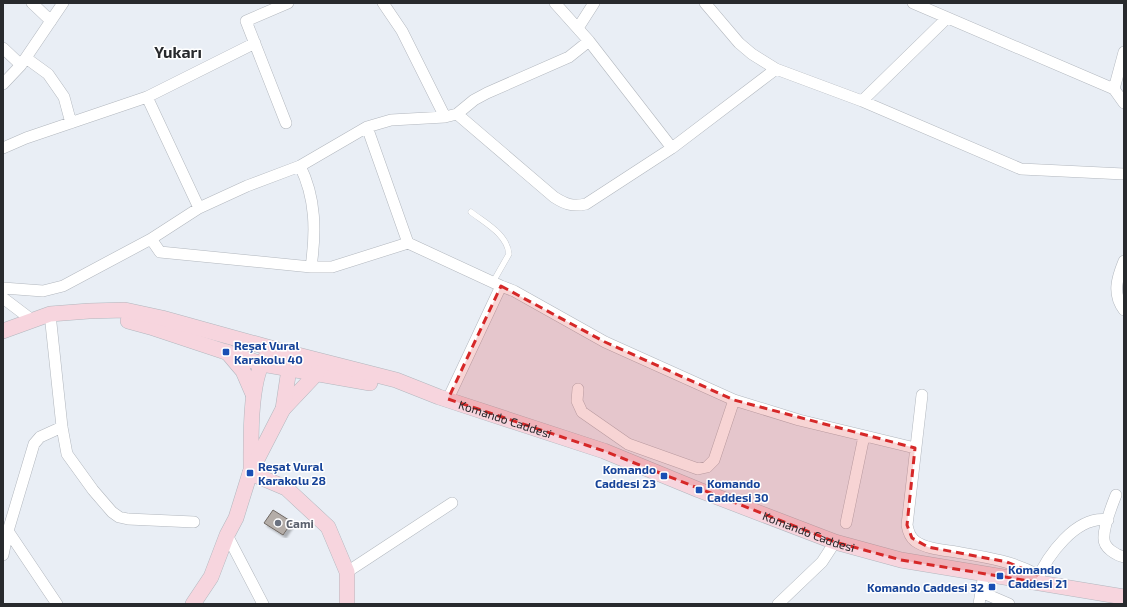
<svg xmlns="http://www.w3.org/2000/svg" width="1127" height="607" font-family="'Exo 2',sans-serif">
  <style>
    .building { fill: #b4ada8; stroke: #706964; filter: url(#shadow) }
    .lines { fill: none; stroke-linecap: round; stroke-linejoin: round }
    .lane-casing { stroke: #b2b7be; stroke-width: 6 }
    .street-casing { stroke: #b2b7be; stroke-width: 12 }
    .secondary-casing { stroke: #b2b7be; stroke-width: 16 }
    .lane { stroke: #fff; stroke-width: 5.5 }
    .street { stroke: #fff; stroke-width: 11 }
    .secondary { stroke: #f7d5de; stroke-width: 15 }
    .marked { fill: #d62828; fill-opacity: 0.2; stroke: #d62828; stroke-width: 3; stroke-dasharray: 8 5; stroke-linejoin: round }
    .transit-dot { fill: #1a4fb4; stroke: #fff; stroke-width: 1.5 }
    .worship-dot { fill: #6b7280; stroke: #fff; stroke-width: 1.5 }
    .labels { text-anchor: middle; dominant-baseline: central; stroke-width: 3; stroke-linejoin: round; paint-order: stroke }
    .transit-label { font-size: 12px; font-weight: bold; fill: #164399; stroke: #fff; text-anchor: start }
    .street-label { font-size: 12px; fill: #282a2d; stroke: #fff }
    .worship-label { font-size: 12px; font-weight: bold; fill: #5b616d; stroke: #fff; text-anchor: start }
    .district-label { font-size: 16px; font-weight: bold; fill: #282a2d; stroke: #fff }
  </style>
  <defs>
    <filter id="shadow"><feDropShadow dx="3" dy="3" stdDeviation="1" flood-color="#0004"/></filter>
  </defs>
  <rect width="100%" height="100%" fill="#e9eef5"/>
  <path class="building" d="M273 510 292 522 283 535 264 523Z"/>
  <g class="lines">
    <defs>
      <path id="lane" d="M471 212C485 223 507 234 509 254L493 282"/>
      <path id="street" d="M32 3 51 21
        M913 3 1114 89 1124 103
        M578 28 594 3
        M3 48 21 65
        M26 58 48 74 64 97 71 123
        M776 69 862 101 1021 169 1124 174
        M3 84 21 65 63 3
        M1114 89 1124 52
        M147 97 199 208
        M862 101 947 18
        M457 114 474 100 487 93 569 57 589 41
        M445 117 457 114 554 197C565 204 572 207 586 204L672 148 589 41 555 3
        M286 123 246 21 288 3
        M367 127 408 243 501 286 448 399
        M3 148 26 138 147 97 255 43
        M672 148 776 69 752 54 739 43 705 3
        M300 166C316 198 316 232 311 267
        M151 239 160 252 311 267H332L408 243
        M1124 261C1117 278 1112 294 1124 310
        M501 286 514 291 605 342 734 400 714 460 707 467 698 469 628 444 582 412 577 401 578 389
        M3 288 43 291 63 286 151 239 199 208 247 186 300 166 367 127 391 120 445 117 402 31 383 3
        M3 298 32 320
        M50 314 62 427 67 454 93 490 112 512 119 517 128 519 194 522
        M922 395 907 525C908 531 910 537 915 541 926 549 943 550 956 552 985 557 1013 561 1038 575
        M734 400 799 420 915 448
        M1116 495C1112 505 1103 529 1104 539 1104 548 1116 555 1124 557
        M846 523 864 436
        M8 531 57 604
        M227 535 263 604
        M3 555 8 531 34 444 40 437 62 427
        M347 572 452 503
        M1036 582C1047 556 1076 515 1108 520
        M981 592 1009 604
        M778 604 822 562 835 542
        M979 604 984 574"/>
      <g id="secondary">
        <path d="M128 321 150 327 262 364 370 383"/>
        <path id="s1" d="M3 331 50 314 89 311 125 310 162 318 278 350 396 380 439 397 604 451 699 490 835 542 901 560 1124 597"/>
        <path d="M227 352 243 371 253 394"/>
        <path d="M283 409 317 373"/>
        <path d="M251 468C251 441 249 373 268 355"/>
        <path d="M250 473 286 488 328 527 347 572V604"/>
        <path d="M193 604 211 577 227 535 236 518 250 473 283 409 289 369 287 360"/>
      </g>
    </defs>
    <use href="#lane" class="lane-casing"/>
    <use href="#street" class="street-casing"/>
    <use href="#secondary" class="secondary-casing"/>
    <use href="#lane" class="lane"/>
    <use href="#street" class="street"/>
    <use href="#secondary" class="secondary"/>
  </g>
  <path class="marked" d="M501 286 605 342 734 400 915 448 907 525 912 538 928 547 1007 562 1038 575 1035 582 901 560 835 542 604 451 448 399Z"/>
  <g class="transit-dot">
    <rect x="222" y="348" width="8" height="8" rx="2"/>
    <rect x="246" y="469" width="8" height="8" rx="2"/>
    <rect x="660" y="472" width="8" height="8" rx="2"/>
    <rect x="695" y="486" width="8" height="8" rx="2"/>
    <rect x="996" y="572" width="8" height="8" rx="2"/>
    <rect x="988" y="583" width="8" height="8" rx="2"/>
  </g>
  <circle class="worship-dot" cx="278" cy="523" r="4"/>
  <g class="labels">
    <g class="transit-label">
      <text x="234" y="345">Reşat Vural<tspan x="234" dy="14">Karakolu 40</tspan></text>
      <text x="258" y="466">Reşat Vural<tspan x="258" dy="14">Karakolu 28</tspan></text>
      <text x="656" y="469" text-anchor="end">Komando<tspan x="656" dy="14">Caddesi 23</tspan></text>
      <text x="707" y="483">Komando<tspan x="707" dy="14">Caddesi 30</tspan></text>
      <text x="1008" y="569">Komando<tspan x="1008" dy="14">Caddesi 21</tspan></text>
      <text x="984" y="587" text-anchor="end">Komando Caddesi 32</text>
    </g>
    <g class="street-label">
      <text stroke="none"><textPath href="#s1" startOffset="521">Komando Caddesi</textPath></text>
      <text stroke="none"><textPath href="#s1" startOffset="845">Komando Caddesi</textPath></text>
    </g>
    <g class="worship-label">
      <text x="286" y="523">Cami</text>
    </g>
    <g class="district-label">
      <text x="178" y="51">Yukarı</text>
    </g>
  </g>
  <rect width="1127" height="607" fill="none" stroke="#282a2d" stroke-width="8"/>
</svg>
